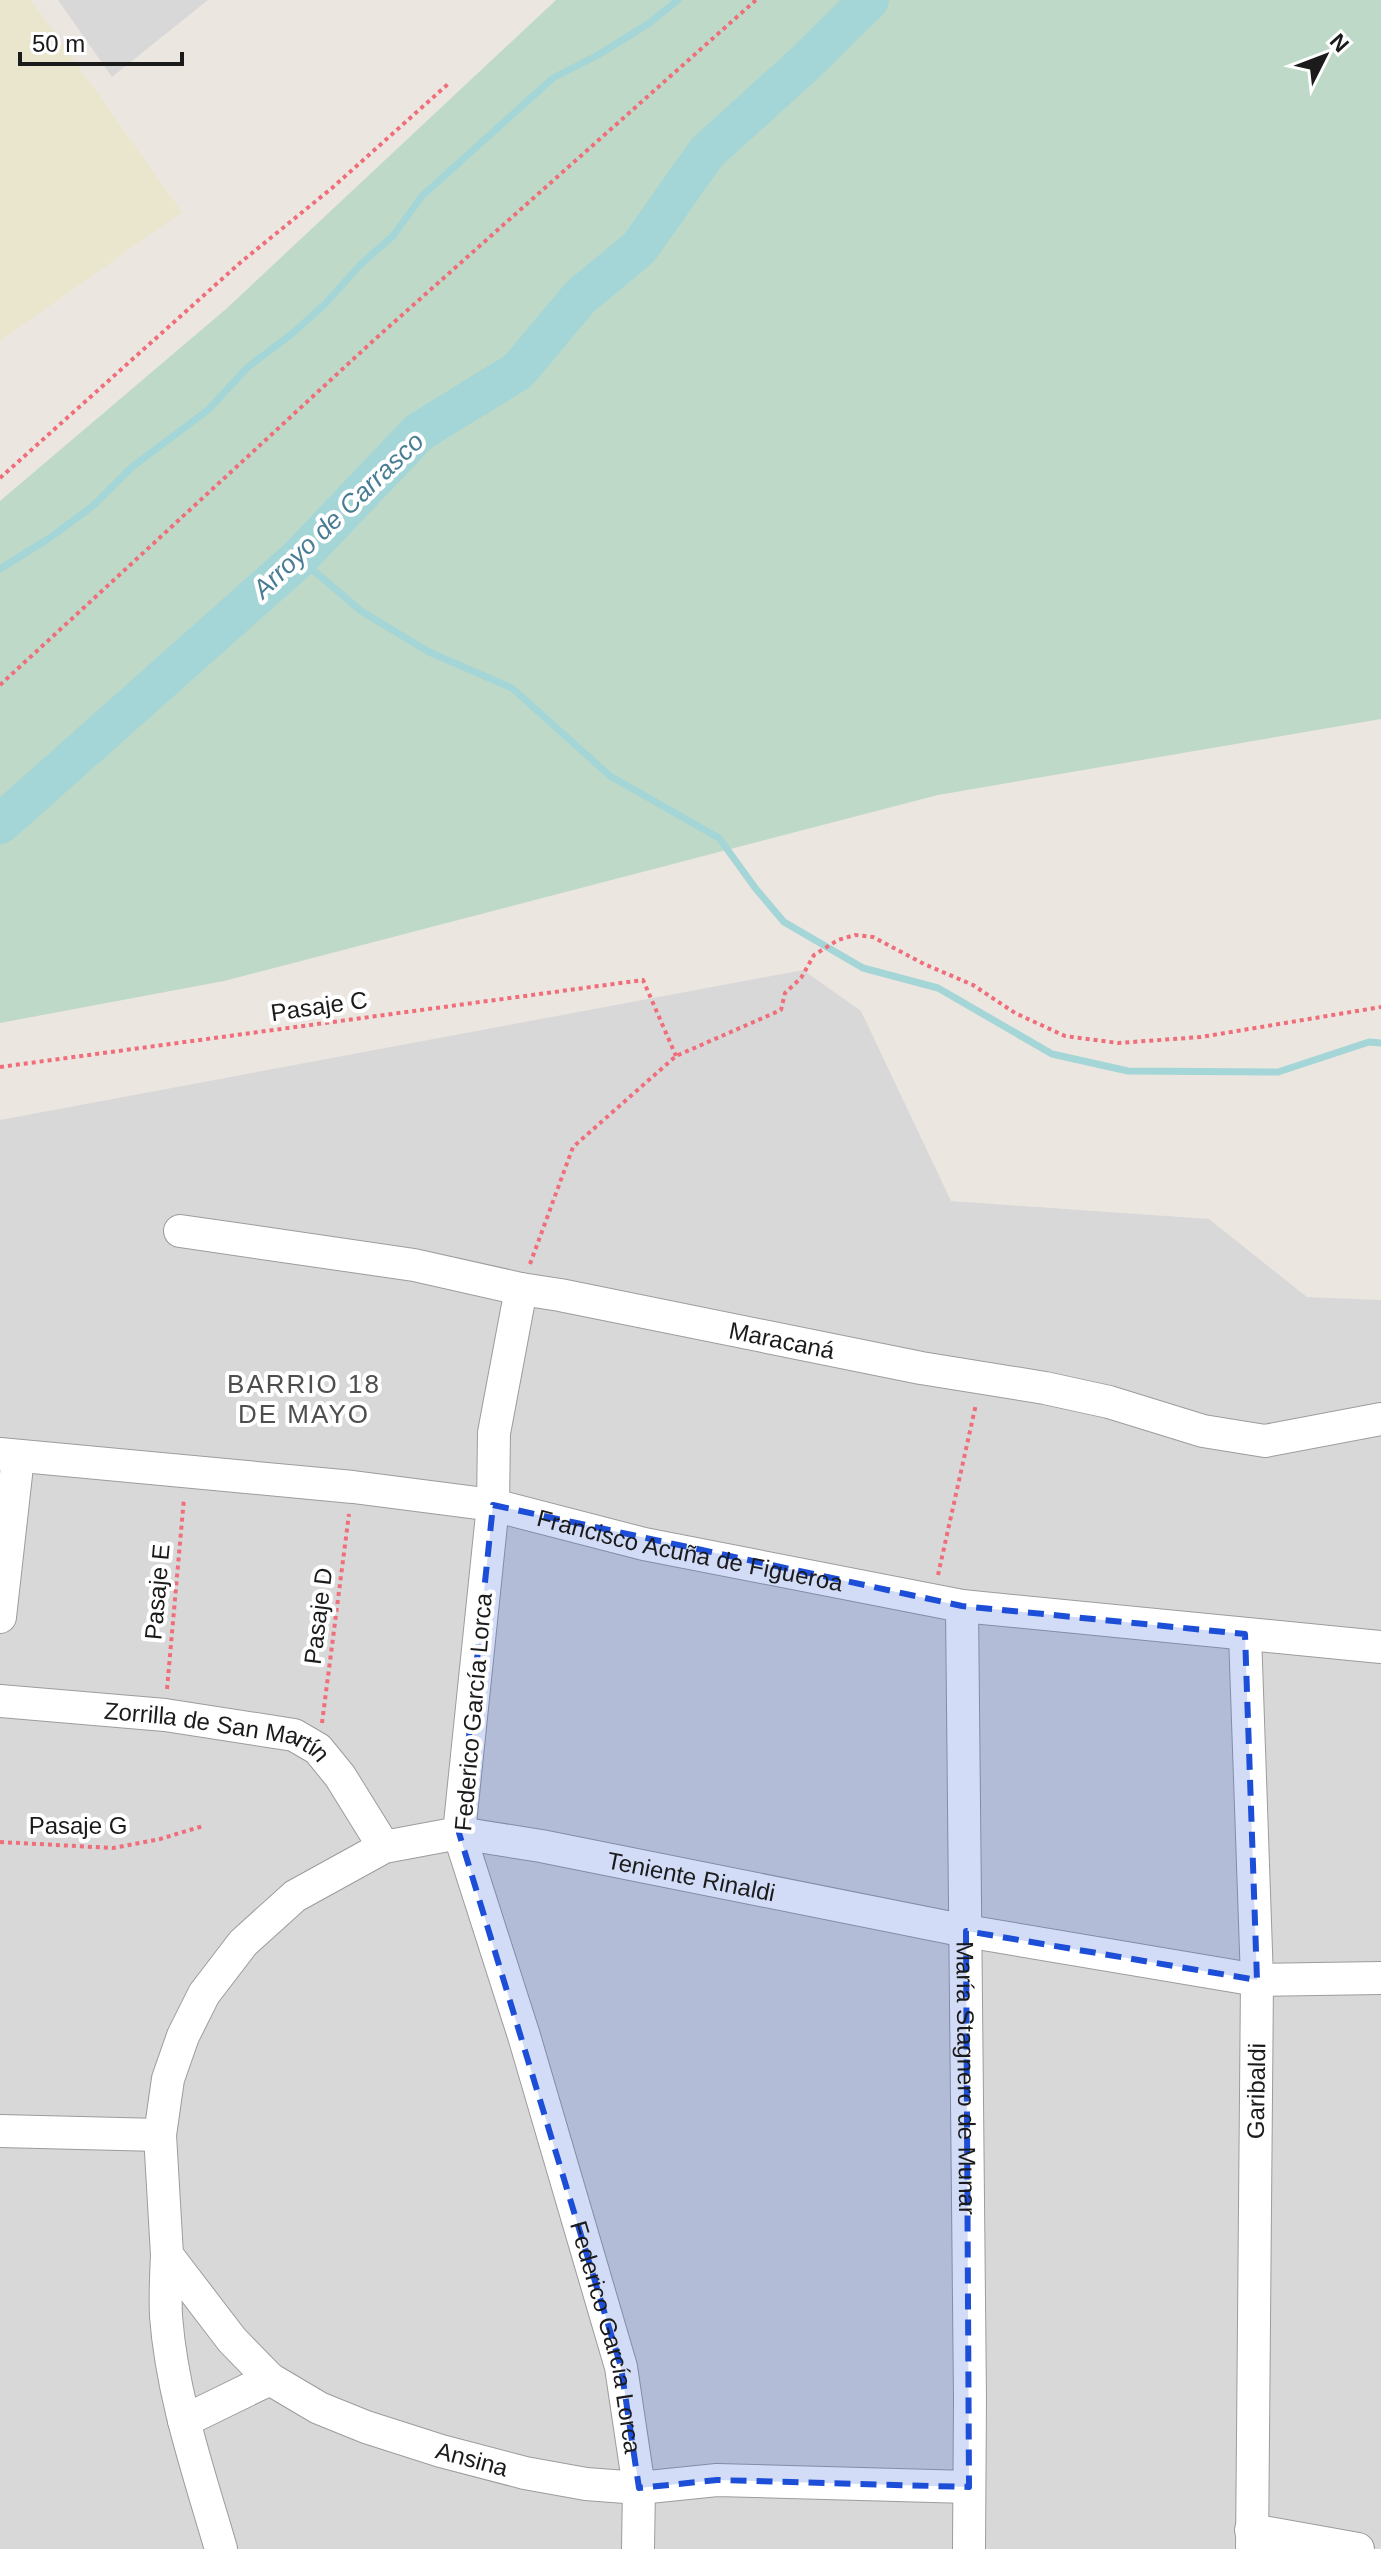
<svg xmlns="http://www.w3.org/2000/svg" width="1381" height="2549" font-family="Arial,sans-serif">
  <style>
    .residential { fill: #d9d8d8 }
    .farmland { fill: #eae6cd }
    .wetland { fill: #bfd9c8 }
    .lines { fill: none; stroke-linecap: round; stroke-linejoin: round }
    .stream { stroke: #a4d5d7; stroke-width: 7 }
    .river { stroke: #a4d5d7; stroke-width: 40 }
    .minor-casing { stroke: #9c9c9c; stroke-width: 34 }
    .path { stroke: #ef6e7a; stroke-width: 4; stroke-dasharray: 4 4; stroke-linecap: butt }
    .minor { stroke: #fff; stroke-width: 32 }
    .marked { fill: #1d4ed8; fill-opacity: 0.2; stroke: #1d4ed8; stroke-width: 6; stroke-dasharray: 16 10; stroke-linejoin: round }
    .labels { text-anchor: middle; dominant-baseline: central; stroke-width: 8; stroke-linejoin: round; paint-order: stroke }
    .street-label { font-size: 24px; fill: #1b1b1b; stroke: #fff }
    .water-label { font-size: 26px; font-style: italic; fill: #497d94; stroke: #fff }
    .neighbourhood-label { font-size: 26px; letter-spacing: 2px; fill: #4e4e4e; stroke: #fff }
  </style>
  <rect width="100%" height="100%" fill="#ece6e1"/>
  <path class="residential" d="M58 0H208L112 77Z
    M803 970 861 1011 951 1201 1209 1219 1307 1297 1381 1300V2549H0V1120Z"/>
  <path class="farmland" d="M0 0H31L182 212 0 341Z"/>
  <path class="wetland" d="M556 0H1381V719L938 795 224 981 0 1023V501L226 309Z"/>
  <g class="lines">
    <path class="stream" d="M299 558 361 611 429 652 512 688 610 776 719 838 756 889 784 922 863 968 938 988 1052 1054 1128 1071 1278 1072 1369 1042 1381 1043
      M0 569 51 537 94 505 132 467 208 410 248 367 293 333 325 304 361 264 393 236 422 196 553 78 598 55 648 24 678 0"/>
    <path class="river" d="M0 824 299 558 419 432 518 371 581 296 639 248 707 152 803 65 869 0"/>
    <defs>
      <g id="minor">
        <path id="s1" d="M180 1231 414 1265 521 1289 560 1295 921 1368 1045 1388 1109 1402 1203 1431 1265 1441 1381 1419"/>
        <path id="s2" d="M521 1289 494 1433 493 1505 459 1833 524 2036 621 2367 639 2488 638 2549"/>
        <path id="s3" d="M0 1454 353 1487 493 1505 644 1544 962 1606 1381 1647"/>
        <path id="s4" d="M962 1606 970 2399 969 2549"/>
        <path d="M0 1617 18 1457"/>
        <path d="M1245 1634 1257 1980 1252 2549"/>
        <path id="s5" d="M0 1701 165 1715 294 1735 318 1749 340 1776 384 1847"/>
        <path d="M0 2131 160 2135"/>
        <path d="M167 2255C166 2275 165 2296 166 2316 172 2396 199 2473 221 2549"/>
        <path d="M184 2421 270 2379"/>
        <path id="s6" d="M969 2487 717 2480 639 2488 586 2484 525 2473 441 2451 366 2427 319 2408 270 2379 232 2340 167 2255 160 2135 168 2079 183 2036 204 1994 243 1943 295 1896 384 1847 459 1833 541 1846 966 1931 1257 1980 1381 1978"/>
        <path d="M1251 2530 1358 2549"/>
      </g>
    </defs>
    <use href="#minor" class="minor-casing"/>
    <path class="path" d="M0 478 241 262 332 188 448 84
      M0 685 374 340 756 0
      M0 1067 643 980 676 1056
      M530 1264 573 1147 676 1056 781 1010 785 993 801 978 814 955 838 940 855 935 873 937 924 964 973 985 1015 1013 1065 1036 1118 1043 1201 1037 1381 1007
      M938 1575 976 1404
      M167 1689 184 1498
      M322 1723 349 1514
      M0 1842 113 1848 160 1839 203 1826"/>
    <use href="#minor" class="minor"/>
  </g>
  <path class="marked" d="M493 1505 962 1606 1245 1634 1257 1980 966 1931 969 2487 717 2480 639 2488 621 2367 459 1833Z"/>
  <g class="labels">
    <g class="street-label">
      <text transform="translate(319 1006) rotate(-8)">Pasaje C</text>
      <text stroke="none"><textPath href="#s1" startOffset="612">Maracaná</textPath></text>
      <text stroke="none"><textPath href="#s3" startOffset="698">Francisco Acuña de Figueroa</textPath></text>
      <text transform="translate(157 1592) rotate(-85)">Pasaje E</text>
      <text transform="translate(318 1616) rotate(-83)">Pasaje D</text>
      <text transform="translate(473 1712) rotate(-85)">Federico García Lorca</text>
      <text stroke="none"><textPath href="#s5" startOffset="220">Zorrilla de San Martín</textPath></text>
      <text x="78" y="1825">Pasaje G</text>
      <text stroke="none"><textPath href="#s6" startOffset="1698">Teniente Rinaldi</textPath></text>
      <text stroke="none"><textPath href="#s4" startOffset="472">María Stagnero de Munar</textPath></text>
      <text transform="translate(1256 2091) rotate(-89)">Garibaldi</text>
      <text stroke="none"><textPath href="#s2" startOffset="1074">Federico García Lorca</textPath></text>
      <text transform="translate(472 2459) rotate(15)">Ansina</text>
    </g>
    <g class="water-label">
      <text transform="translate(338 515) rotate(-44)">Arroyo de Carrasco</text>
    </g>
    <g class="neighbourhood-label">
      <text x="304" y="1384">BARRIO 18<tspan x="304" dy="30">DE MAYO</tspan></text>
    </g>
  </g>
  <g transform="translate(1325 56) rotate(48)" stroke="#ffffff" stroke-width="6" paint-order="stroke">
  <path d="M0-6L14 30L0 20L-14 30Z" fill="#1b1b1b"/>
  <text y="-12" font-size="22" font-weight="bold" text-anchor="middle" fill="#1b1b1b">N</text>
  </g>
  <path d="M20 52v12h162v-12" fill="none" stroke="#1b1b1b" stroke-width="4"/>
  <text x="32" y="52" font-size="24" fill="#1b1b1b" stroke="#ffffff" stroke-width="6" paint-order="stroke">50 m</text>
</svg>
